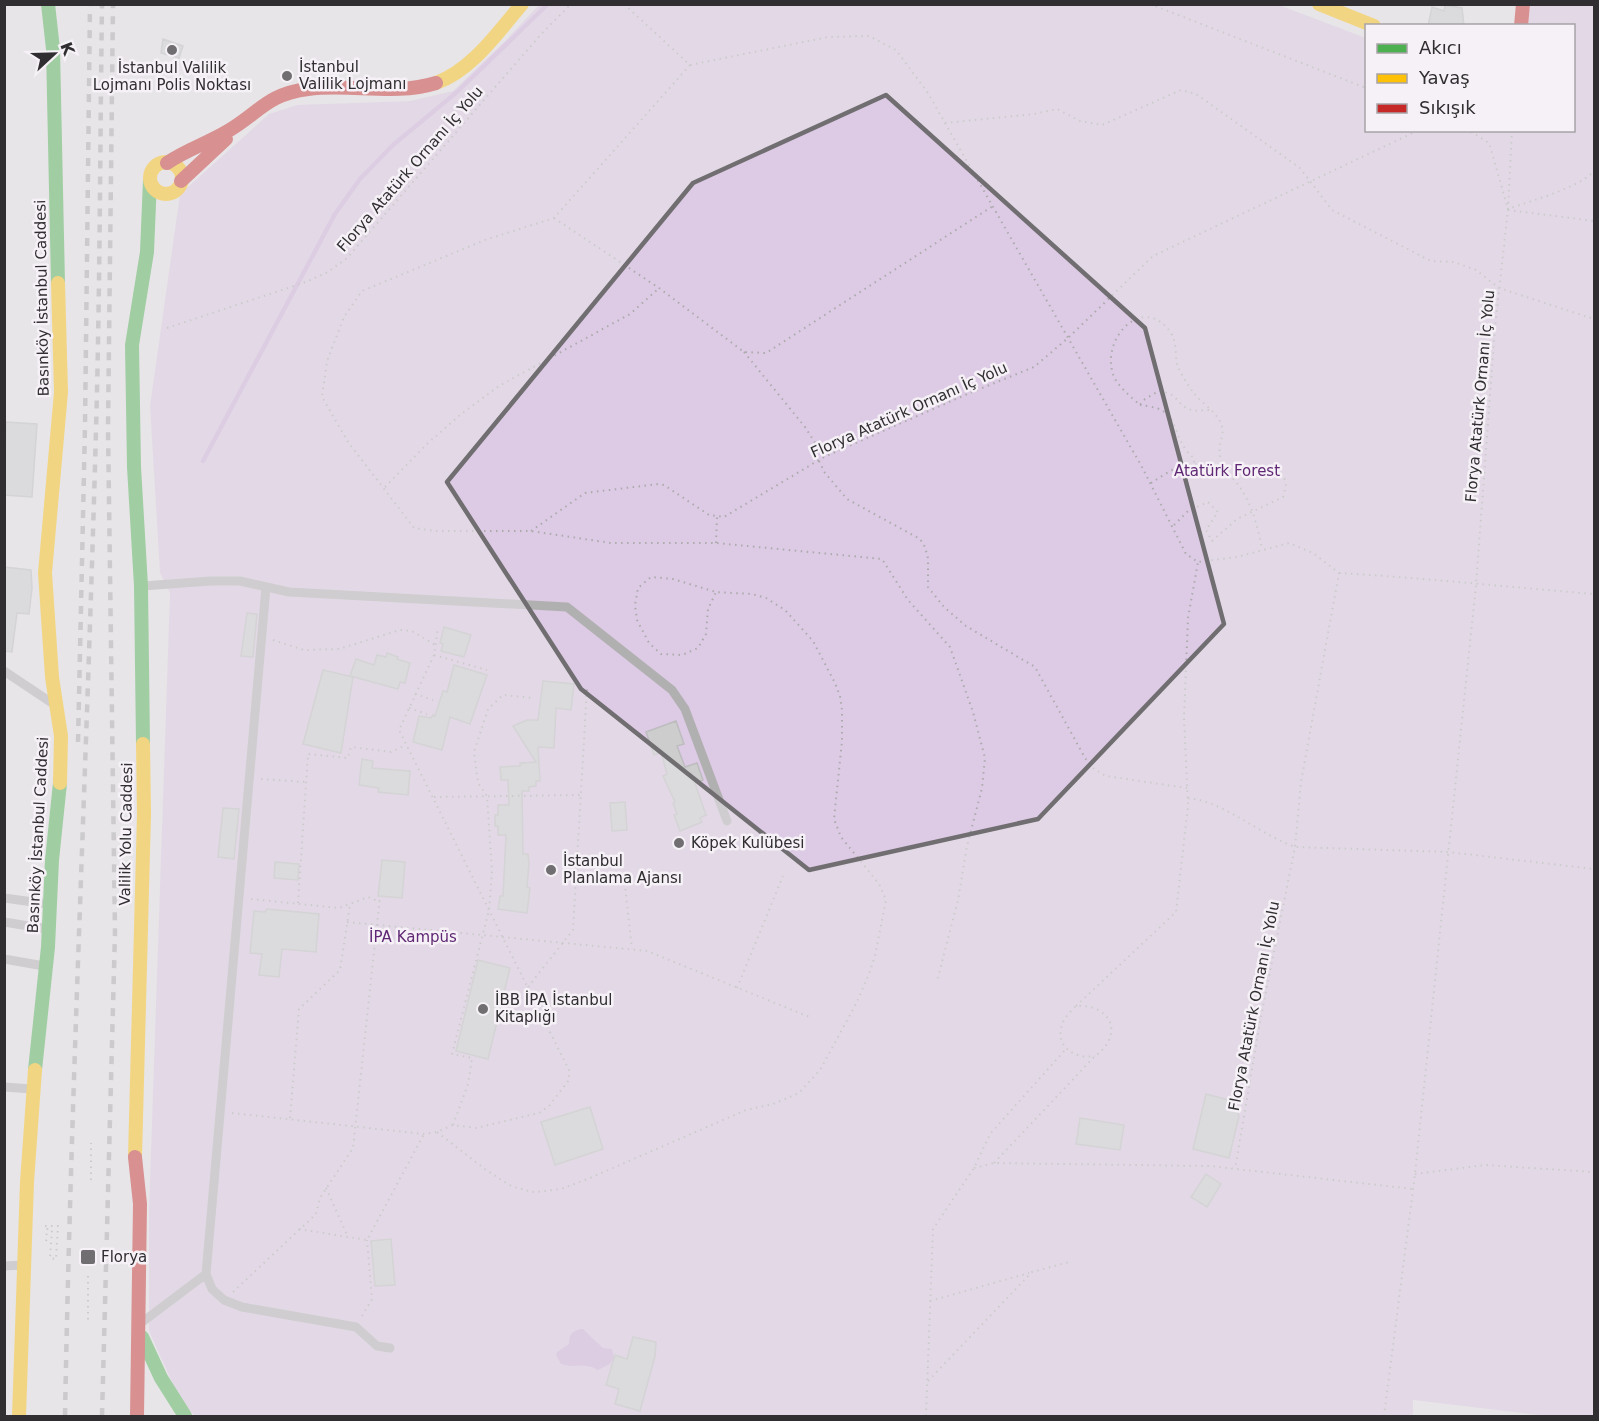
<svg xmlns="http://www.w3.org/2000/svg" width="1599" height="1421" font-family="'DejaVu Sans',sans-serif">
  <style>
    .green { fill: #ddcae5 }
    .water { fill: #d1b0de }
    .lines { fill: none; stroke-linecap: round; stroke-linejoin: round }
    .stream { stroke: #d1b0de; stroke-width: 4.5 }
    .building { fill: #cdcdce; stroke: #bdbcbe; stroke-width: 1.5 }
    .path { stroke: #acabac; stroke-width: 2; stroke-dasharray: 1.5 4.5; stroke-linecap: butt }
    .lane { stroke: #b1b0b1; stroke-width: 9 }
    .fast { stroke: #4caf50; stroke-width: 14 }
    .slow { stroke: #ffc107; stroke-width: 14 }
    .jam { stroke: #c62828; stroke-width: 14 }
    .rail { stroke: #aaa9aa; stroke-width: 4.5; stroke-dasharray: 8 8; stroke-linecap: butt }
    .marked { fill: none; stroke: #706e70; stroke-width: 4.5; stroke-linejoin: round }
    .poi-dot { fill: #706e70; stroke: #f5f1f6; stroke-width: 2 }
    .labels { text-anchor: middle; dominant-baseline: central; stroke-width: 5; stroke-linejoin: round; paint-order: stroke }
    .poi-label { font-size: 15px; fill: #302e30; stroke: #f5f1f6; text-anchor: start }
    .street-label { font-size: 15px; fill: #302e30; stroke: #f5f1f6 }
    .park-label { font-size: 15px; fill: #602874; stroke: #f5f1f6 }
  </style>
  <rect width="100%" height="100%" fill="#e7e5e8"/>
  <path class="green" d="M539 5H1279L1366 38V130H1574V26L1528 25 1530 5H1594V1416H1546L1413 1400V1416H195L180 1400 149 1331V1210L170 593 160 573 150 406 180 194 269 114 297 105 410 101 453 91 505 41Z"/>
  <path class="water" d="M580 1329H583L603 1348 612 1349 614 1358 610 1364 598 1370C584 1362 575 1369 561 1364L556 1355 557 1352 569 1344C569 1335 571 1332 580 1329Z"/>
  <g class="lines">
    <path class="stream" d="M203 461 335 214 360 179 393 145 457 92 548 4"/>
  </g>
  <path class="building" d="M1445 5 1462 8 1464 26H1428L1432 7 1444 11Z
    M163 39 183 46 179 58 161 53Z
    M6 422 37 424 32 497 4 495Z
    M4 567 31 570 32 588 29 614 17 613 12 652 4 651Z
    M247 613 257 614 253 657 241 656Z
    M444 627 471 635 464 657 441 651 443 644 440 643Z
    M387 653 398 657 397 659 410 663 405 683 400 682 398 689 350 676 356 659 374 665 377 655 386 657Z
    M454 665 487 675 470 724 450 717 442 750 413 742 419 716 431 718 433 715 435 716 443 691 447 692Z
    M323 670 353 677 341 753 303 744Z
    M543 681 574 684 571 710 556 708 554 748 538 747 540 781H536V786L529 787V791H522L523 854H528L529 863 527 887 530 888 527 913 498 909 500 896H503L506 835H498V826H495V815H498V805H509L508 780H501L500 767 520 766V763L536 762 513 726 527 720H538Z
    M676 721 684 744 677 746 685 767 697 763 703 780 695 783 706 815 700 818 702 822 680 831 674 815 677 814 673 803 675 802 663 776 667 774 661 752 654 755 646 732Z
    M362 759 373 761 372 768 410 771 408 795 378 792 379 788 359 785Z
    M625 802 627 830 612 831 610 803Z
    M223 808 239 809 234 859 218 857Z
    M382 860 405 862 402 898 378 896Z
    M275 862 299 864 298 880 274 878Z
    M267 909 319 914 316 952 282 949 279 977 259 975 262 954 250 953 254 911 265 912Z
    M478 960 510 968 488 1059 456 1051Z
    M1206 1094 1232 1101 1239 1116 1229 1158 1193 1149Z
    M590 1107 603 1149 555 1165 541 1122Z
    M1080 1118 1124 1125 1120 1150 1076 1144Z
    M1206 1174 1221 1184 1207 1207 1191 1197Z
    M391 1239 395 1285 375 1286 371 1241Z
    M633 1337 656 1342 655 1356 640 1411 615 1404 619 1389 606 1385 615 1355 627 1359Z"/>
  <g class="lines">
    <path class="path" d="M624 4 690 65 828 37 869 36 896 50 928 93 945 123 1142 467 1186 554 1198 562 1237 557 1289 543 1313 553 1339 573 1301 782 1295 847 1260 1022 1235 1169
      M1150 4 1366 88
      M690 65 554 218 485 240 362 291 344 317 327 361 322 397 348 442 414 528 436 531H531L611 543H716L882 559 908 600 950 647 973 712 985 758 982 788 967 846 958 900 937 981
      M945 123 1034 114 1057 109 1080 121 1102 125 1181 90 1196 94 1300 168 1332 210 1431 261 1454 262 1476 270 1499 288 1594 319
      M1512 130 1508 209C1530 201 1579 188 1594 171
      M1508 210 1594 221
      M554 218 659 288 744 352 766 353 993 206
      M167 328 306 282 328 272 347 258 543 32 571 4
      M744 352 805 427 824 457
      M1140 405C1147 406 1157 407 1163 411 1178 419 1175 444 1194 458V465
      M1209 410C1202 410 1195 412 1189 409 1176 404 1179 394 1159 391L1145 399 1140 405C1131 397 1116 385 1113 374 1101 337 1144 293 1171 333 1177 343 1175 354 1177 364 1180 373 1188 385 1193 392 1201 403 1219 413 1222 427 1224 433 1221 439 1220 445 1218 455 1222 463 1225 472
      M819 461 825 473 847 499 920 539 925 547 928 558V587L944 607 966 626 1035 667 1085 758 1094 769 1106 776 1187 788
      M1151 483C1161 477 1172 468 1184 466 1238 455 1254 507 1262 549
      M385 487 427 444 460 415 499 386 630 314 659 288
      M1174 525 1188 511 1208 502 1218 512 1206 530 1212 541 1237 519 1283 497 1286 486 1284 476
      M531 531 585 493 658 484 664 485 709 515 724 517 824 457 965 395 1034 367 1068 338 1153 256 1419 130
      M716 543 717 517
      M1339 573C1424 578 1509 587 1594 594
      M273 640 304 650 339 649 400 630 412 631 435 645
      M434 655 487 670
      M415 694 433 700
      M409 708 427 714
      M261 779 306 782
      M434 797 581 795
      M1188 798C1225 802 1259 834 1295 847L1448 852 1594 869
      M624 877 632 949
      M251 899 339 908 368 897 380 902
      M298 903 308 754 348 758 351 747 391 752 406 745
      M347 922 647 951 812 1018
      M528 987 573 930 587 688
      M737 988 783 876
      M1076 1006 1176 912 1188 806 1184 718 1188 618 1198 562
      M232 1113 424 1134 437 1132 453 1125 476 1128 539 1113 549 1106 569 1080V1070L399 730 434 655 438 628
      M290 1118 299 1009 340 970 350 905
      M453 1125 468 1084 472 1058 452 1054 489 910 492 871 487 796 478 783 474 752 488 709 503 695 534 698
      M437 1132 486 1170 511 1186 532 1192 545 1191 561 1189 590 1178 746 1110 773 1104 799 1093 820 1070 856 1004 869 974 875 956 886 900 879 884 841 837 834 819 842 741V710L840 696 835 683 813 641 785 610 766 598 752 594 716 592 673 579 651 577 638 588 635 605 637 620 649 643 661 654 682 655 698 648 706 634 708 609 716 592
      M994 1163 1095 1056C1113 1044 1120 1020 1096 1009 1090 1006 1083 1006 1076 1006 1072 1010 1067 1015 1064 1020 1052 1044 1073 1060 1095 1056
      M974 1168 994 1163 1210 1166 1413 1189
      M1415 1174 1485 1165 1594 1172
      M91 1180V1143
      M326 1188 348 1237
      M45 1226H58L56 1259 50 1258 52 1230 47 1229 46 1243
      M299 1229 367 1240 424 1134
      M88 1276V1320
      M233 1292 316 1214 320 1198 353 1148 380 896
      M930 1301 1029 1273
      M362 1316 372 1299 367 1240
      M928 1381 1032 1272 1069 1262
      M926 1416 933 1229 974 1168 990 1134 1066 1049
      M1384 1416 1415 1174 1476 585 1495 328 1508 209 1489 143 1468 130"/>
    <path class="lane" d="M143 586 210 581H240L289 592 567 607 672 690 685 709 727 821
      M266 587 206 1274 212 1289 224 1300 242 1307 356 1327 377 1346 390 1348
      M4 671 52 703
      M4 898 48 904
      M4 922 47 929
      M4 959 44 966
      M4 1087 32 1089
      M4 1266 23 1265
      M141 1323 206 1274"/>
    <path class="fast" d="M48 4 53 49 58 283
      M143 744 141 586 134 467 132 345 147 252 150 180
      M35 1070 48 947 52 860 60 783
      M142 1337 161 1378 185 1416"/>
    <path class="slow" d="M1319 4 1374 26
      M436 83C472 70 498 32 522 4
      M150 178a16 16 0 1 1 32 0a16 16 0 1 1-32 0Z
      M58 283 61 392 45 573 52 677 61 736 60 783
      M135 1157 144 814 143 744
      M19 1416 27 1182 35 1070"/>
    <path class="jam" d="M1521 26 1523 4
      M167 163C186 150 208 143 228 131 259 113 267 94 308 89 350 83 394 96 436 83
      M181 181 226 139
      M135 1157 140 1204 137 1416"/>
    <path class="rail" d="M78 742 85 426 90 4
      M65 1416C71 1088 87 759 96 430 100 288 100 146 102 4
      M102 1416 115 932 108 428 113 4"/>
  </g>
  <path d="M0 0H1599V1421H0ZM886 95 1145 328 1224 624 1038 819 809 870 581 689 447 482 693 183Z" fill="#e7e5e8" fill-opacity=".55" fill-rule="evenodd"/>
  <path class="marked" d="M886 95 1145 328 1224 624 1038 819 809 870 581 689 447 482 693 183Z"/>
  <g class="poi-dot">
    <circle cx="172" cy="50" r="6"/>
    <circle cx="287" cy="76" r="6"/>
    <circle cx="679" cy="843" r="6"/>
    <circle cx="551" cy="870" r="6"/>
    <circle cx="483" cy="1009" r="6"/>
    <rect x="80" y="1249" width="16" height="16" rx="3"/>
  </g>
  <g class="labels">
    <g class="poi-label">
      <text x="299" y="67">İstanbul<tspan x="299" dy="17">Valilik Lojmanı</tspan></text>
      <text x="172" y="68" text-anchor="middle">İstanbul Valilik<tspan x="172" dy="17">Lojmanı Polis Noktası</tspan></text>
      <text x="691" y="843">Köpek Kulübesi</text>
      <text x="563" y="861">İstanbul<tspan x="563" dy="17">Planlama Ajansı</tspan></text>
      <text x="495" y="1000">İBB İPA İstanbul<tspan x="495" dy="17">Kitaplığı</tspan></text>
      <text x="101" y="1257">Florya</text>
    </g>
    <g class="street-label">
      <text transform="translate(410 169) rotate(-49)">Florya Atatürk Ornanı İç Yolu</text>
      <text transform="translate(42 298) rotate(-91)">Basınköy İstanbul Caddesi</text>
      <text transform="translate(1480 396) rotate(-85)">Florya Atatürk Ornanı İç Yolu</text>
      <text transform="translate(909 410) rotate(-24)">Florya Atatürk Ornanı İç Yolu</text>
      <text transform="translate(126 834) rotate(-89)">Valilik Yolu Caddesi</text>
      <text transform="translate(38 835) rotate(-87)">Basınköy İstanbul Caddesi</text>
      <text transform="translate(1254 1006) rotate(-79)">Florya Atatürk Ornanı İç Yolu</text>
    </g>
    <g class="park-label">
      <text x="1227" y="471">Atatürk Forest</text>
      <text x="413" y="937">İPA Kampüs</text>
    </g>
  </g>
  <rect width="1599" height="1421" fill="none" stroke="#302e30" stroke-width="12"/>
  <rect x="1365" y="24" width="210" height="108" fill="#f5f1f6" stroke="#a6a3a7" stroke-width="1.5"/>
  <rect x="1377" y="44" width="30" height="9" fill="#4caf50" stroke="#a6a3a7" stroke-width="1.5"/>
  <text x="1419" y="54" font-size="18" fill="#302e30">Akıcı</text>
  <rect x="1377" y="74" width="30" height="9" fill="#ffc107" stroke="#a6a3a7" stroke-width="1.5"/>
  <text x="1419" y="84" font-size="18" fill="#302e30">Yavaş</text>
  <rect x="1377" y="104" width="30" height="9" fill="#c62828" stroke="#a6a3a7" stroke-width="1.5"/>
  <text x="1419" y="114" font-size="18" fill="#302e30">Sıkışık</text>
  <g transform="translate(54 54) rotate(68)" stroke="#f5f1f6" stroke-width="4.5" paint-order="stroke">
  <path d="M0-4.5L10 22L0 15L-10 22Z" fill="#302e30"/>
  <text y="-9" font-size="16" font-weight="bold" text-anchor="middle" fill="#302e30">K</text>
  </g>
</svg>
